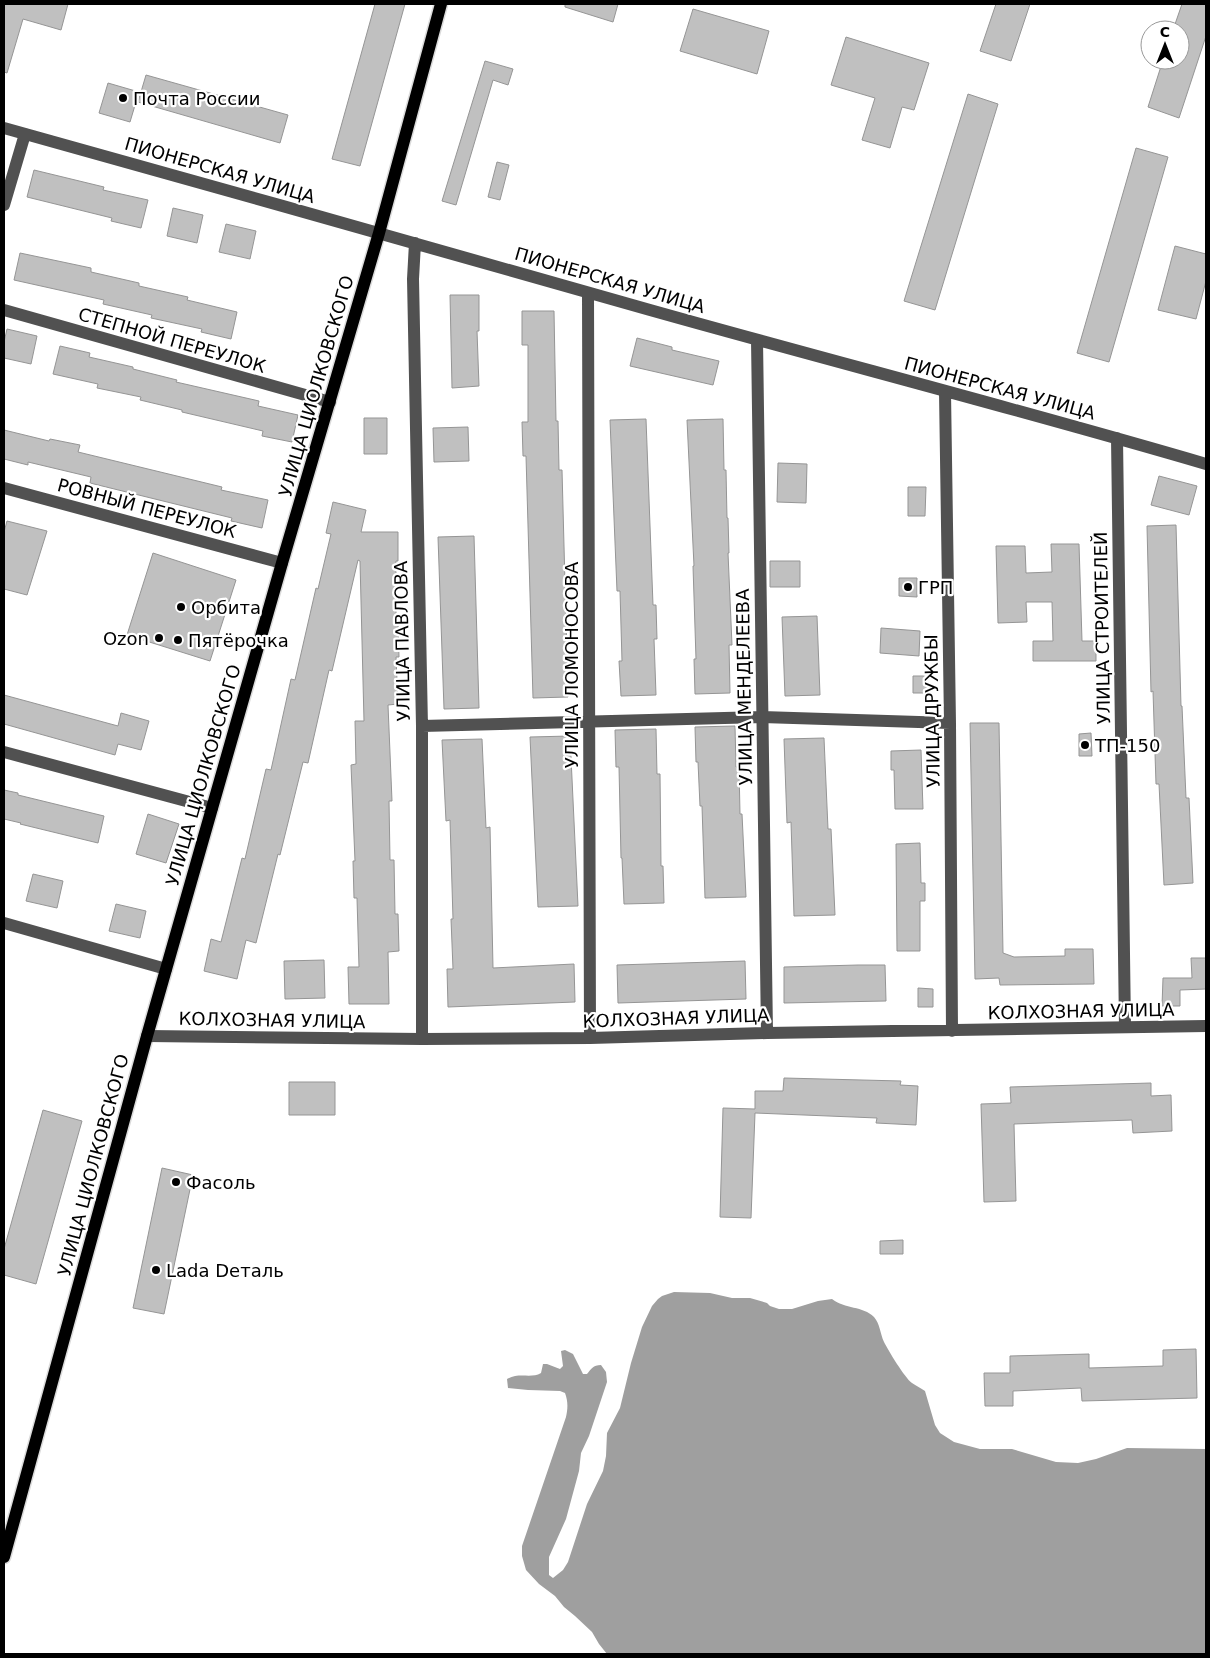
<svg xmlns="http://www.w3.org/2000/svg" width="1210" height="1658" font-family="'DejaVu Sans',sans-serif">
  <style>
    .water { fill: #9f9f9f }
    .building { fill: #c0c0c0; stroke: #959595 }
    .lines { fill: none; stroke-linecap: round; stroke-linejoin: round }
    .major-casing { stroke: #dbdbdb; stroke-width: 15 }
    .minor { stroke: #515151; stroke-width: 12 }
    .major { stroke: #000; stroke-width: 12 }
    .poi-dot { fill: #000; stroke: #fff; stroke-width: 2 }
    .labels { text-anchor: middle; dominant-baseline: central; stroke-width: 4.5; stroke-linejoin: round; paint-order: stroke }
    .poi-label { font-size: 18px; fill: #000; stroke: #fff; text-anchor: start }
    .street-label { font-size: 18px; fill: #000; stroke: #fff }
  </style>
  <rect width="100%" height="100%" fill="#fff"/>
  <path class="water" d="M674 1292 710 1293 732 1298H750L767 1303 770 1306 779 1309H792L818 1301 832 1299C845 1309 863 1306 874 1317 880 1324 880 1333 884 1342 888 1350 905 1378 912 1383 916 1386 921 1388 925 1391L935 1425 940 1433 954 1442 980 1449H1012L1056 1462 1078 1463 1096 1459 1127 1448 1206 1449V1654H607L599 1644 592 1632 575 1616 564 1607 555 1596 539 1584 526 1570 522 1556V1546L566 1417C568 1408 568 1401 565 1393L560 1391 528 1390 508 1388 507 1379C519 1372 531 1379 541 1373L543 1364H547L560 1369 563 1366 561 1351 565 1350 573 1354 583 1374H587C591 1369 593 1365 601 1365L606 1372 607 1382 589 1436 581 1453 579 1471 566 1519 549 1557V1575L553 1578 563 1570 568 1562 587 1504 603 1471 606 1456 607 1433 620 1408 631 1363 642 1327 652 1306 658 1299 662 1296Z"/>
  <path class="building" d="M4 4H68L61 30 23 19 7 73 4 72Z
    M375 4H405L360 166 332 159Z
    M565 4H618L613 22 565 7Z
    M996 4H1030L1011 61 980 51Z
    M1182 4H1206V36L1179 118 1148 107 1163 60H1180V30H1173Z
    M693 9 769 31 757 74 680 51Z
    M846 37 929 63 914 110 902 107 890 148 862 140 875 98 831 85Z
    M485 61 513 69 508 85 493 80 456 205 442 201Z
    M146 75 288 115 280 143 138 102Z
    M108 83 139 92 130 122 99 113Z
    M968 94 998 104 935 310 904 301Z
    M1136 148 1168 157 1109 362 1077 353Z
    M497 162 509 165 500 200 488 197Z
    M34 170 104 187 103 190 148 200 141 228 111 221 112 218 27 197Z
    M173 208 203 215 197 243 167 236Z
    M226 224 256 231 250 259 219 252Z
    M1175 246 1206 254V281L1196 319 1158 310Z
    M20 253 91 268V272L139 283V286L188 297 187 300 237 312 231 339 201 332 202 329 151 318 152 315 103 304 104 300 14 280Z
    M450 295H479V331H477L479 386 452 388Z
    M522 311H554L556 421H558L559 470H562L568 697 533 698 526 456H523L522 422H528V345H522Z
    M7 329 37 336 31 364 4 358V342Z
    M637 338 672 347V350L719 361 713 385 630 366Z
    M60 346 90 353 89 357 133 367V369L177 380 176 382 259 401 258 406 298 415 292 442 262 436 263 431 182 412V410L140 400 141 397 97 388 98 384 53 374Z
    M364 418H387V454H364Z
    M646 419 653 605H656L657 639H654L656 695 621 696 619 661H622L620 591H617L610 420Z
    M723 419 724 470H726L727 518H728L729 553H728L732 645H729L730 693 695 694 694 659H696L693 566H694L687 420Z
    M468 427 469 461 434 462 433 428Z
    M4 430 49 441 50 439 80 445 78 452 222 487 221 490 268 500 262 528 231 521 232 518 90 483 91 477 28 462V465L4 459Z
    M778 463 807 464 806 503 777 502Z
    M1159 476 1197 486 1189 515 1151 505Z
    M908 487H926L925 516H908Z
    M333 502 366 510 361 532H398V561H396V624H398L399 657H396L398 704 388 705 392 801H389L390 860H394L395 914H398L399 951 388 952 389 1004H349L348 967H359L357 898H354L353 861H355L351 765 356 764 355 721H364L360 561 358 560 332 671 329 670 308 763 303 762 280 855 278 854 256 943 246 940 237 979 204 971 211 939 221 942 242 858 245 859 266 769 271 770 291 679 295 680 316 588 318 589 331 534 326 533Z
    M7 521 47 531 27 595 4 589V532Z
    M1176 525 1181 706H1182L1186 798H1189L1193 883 1164 885 1159 784H1156L1153 691 1151 692 1147 526Z
    M474 536 479 708 444 709 438 537Z
    M1051 544H1079L1082 641H1096V661H1033V641H1053L1052 602H1026L1027 622 998 623 996 546H1025L1026 573 1052 572Z
    M153 553 236 580 210 661 127 635Z
    M770 561H800V587H770Z
    M899 578H917V597L899 596Z
    M817 616 820 695 785 696 782 617Z
    M881 628 920 631 919 656 880 653Z
    M913 676H927V693H913Z
    M4 695 118 726 121 713 149 721 141 750 118 744 115 755 4 724Z
    M970 723H999L1003 953 1014 957 1065 956V949H1093L1094 984 1000 985 999 978 975 979Z
    M735 726 736 767H739L740 814H742L746 897 705 898 702 806H700L698 762H696L695 727Z
    M656 729 657 774H660L661 866H663L664 903 624 904 622 858H621L619 767H616L615 730Z
    M1091 733 1092 756H1079V734Z
    M570 736 578 906 538 907 530 737Z
    M824 738 828 829H831L835 915 794 916 791 822 787 823 784 739Z
    M482 739 486 828 490 827 493 968 574 964 575 1002 448 1007 447 969H453L451 919H453L450 820 446 821 442 740Z
    M921 750 923 809H895L894 770H891V751Z
    M4 790 18 793V795L104 816 98 843 20 824 21 823 4 819Z
    M148 814 179 824 166 863 136 854Z
    M920 843 921 883H925V901H920V951H897L896 844Z
    M33 874 63 881 57 908 26 901Z
    M116 904 146 911 140 938 109 931Z
    M1191 958H1206V989L1180 990V1006H1162L1163 978H1192Z
    M324 960 325 998 285 999 284 961Z
    M745 961 746 999 618 1003 617 965Z
    M858 965H885L886 1001 784 1003V967Z
    M918 988 933 989V1007H918Z
    M784 1078 901 1081 900 1085 918 1086 916 1125 876 1123 877 1118 755 1113 751 1218 720 1217 723 1108 755 1109V1091H783Z
    M289 1082H335V1115H289Z
    M1151 1083V1096L1171 1095 1172 1131 1133 1133 1132 1120 1014 1124 1016 1201 984 1202 981 1104 1011 1103 1010 1087Z
    M43 1110 82 1121 36 1284 4 1275V1249Z
    M162 1168 193 1175 164 1314 133 1308Z
    M903 1240V1254H880V1241Z
    M1196 1349 1197 1398 1082 1401 1081 1388 1013 1391V1406H985L984 1373H1010V1356L1089 1354V1368L1163 1366V1350Z"/>
  <g class="lines">
    <defs>
      <path id="major" d="M4 1557 147 1036 282 563 379 233 441 4"/>
    </defs>
    <use href="#major" class="major-casing"/>
    <path class="minor" d="M4 128C220 187 434 250 650 310 835 362 1022 410 1206 464
      M4 205 25 134
      M415 243 413 279 422 726V1039
      M588 293 590 1038
      M4 310 330 402
      M757 340 767 1033
      M945 392 950 723 952 1031
      M1117 438 1125 1027
      M4 488 282 563
      M422 726 762 717 950 723
      M4 752 212 808
      M4 923 166 969
      M147 1036 422 1039 590 1038 767 1033 1206 1026"/>
    <use href="#major" class="major"/>
  </g>
  <g class="poi-dot">
    <circle cx="123" cy="98" r="5"/>
    <circle cx="908" cy="587" r="5"/>
    <circle cx="181" cy="607" r="5"/>
    <circle cx="159" cy="638" r="5"/>
    <circle cx="178" cy="640" r="5"/>
    <circle cx="1085" cy="745" r="5"/>
    <circle cx="176" cy="1182" r="5"/>
    <circle cx="156" cy="1270" r="5"/>
  </g>
  <g class="labels">
    <g class="poi-label">
      <text x="133" y="98">Почта России</text>
      <text x="918" y="587">ГРП</text>
      <text x="191" y="607">Орбита</text>
      <text x="149" y="638" text-anchor="end">Ozon</text>
      <text x="188" y="640">Пятёрочка</text>
      <text x="1095" y="745">ТП-150</text>
      <text x="186" y="1182">Фасоль</text>
      <text x="166" y="1270">Lada Dеталь</text>
    </g>
    <g class="street-label">
      <text transform="translate(220 170) rotate(16)">ПИОНЕРСКАЯ УЛИЦА</text>
      <text transform="translate(610 280) rotate(16)">ПИОНЕРСКАЯ УЛИЦА</text>
      <text transform="translate(172 340) rotate(16)">СТЕПНОЙ ПЕРЕУЛОК</text>
      <text transform="translate(316 386) rotate(-74)">УЛИЦА ЦИОЛКОВСКОГО</text>
      <text transform="translate(1000 388) rotate(15)">ПИОНЕРСКАЯ УЛИЦА</text>
      <text transform="translate(147 508) rotate(15)">РОВНЫЙ ПЕРЕУЛОК</text>
      <text transform="translate(1102 628) rotate(-91)">УЛИЦА СТРОИТЕЛЕЙ</text>
      <text transform="translate(402 641) rotate(-91)">УЛИЦА ПАВЛОВА</text>
      <text transform="translate(571 665) rotate(-90)">УЛИЦА ЛОМОНОСОВА</text>
      <text transform="translate(744 687) rotate(-91)">УЛИЦА МЕНДЕЛЕЕВА</text>
      <text transform="translate(932 711) rotate(-91)">УЛИЦА ДРУЖБЫ</text>
      <text transform="translate(203 775) rotate(-74)">УЛИЦА ЦИОЛКОВСКОГО</text>
      <text transform="translate(1081 1011) rotate(-1)">КОЛХОЗНАЯ УЛИЦА</text>
      <text transform="translate(676 1018) rotate(-2)">КОЛХОЗНАЯ УЛИЦА</text>
      <text transform="translate(272 1020) rotate(1)">КОЛХОЗНАЯ УЛИЦА</text>
      <text transform="translate(93 1165) rotate(-75)">УЛИЦА ЦИОЛКОВСКОГО</text>
    </g>
  </g>
  <rect width="1210" height="1658" fill="none" stroke="#000000" stroke-width="10"/>
  <g transform="translate(1165 45)"><circle r="24" fill="#ffffff" stroke="#999999"/>
  <path d="M0-4L9 19L0 12L-9 19Z" fill="#000000"/>
  <text y="-8" font-size="14" font-weight="bold" text-anchor="middle" fill="#000000">С</text>
  </g>
</svg>
